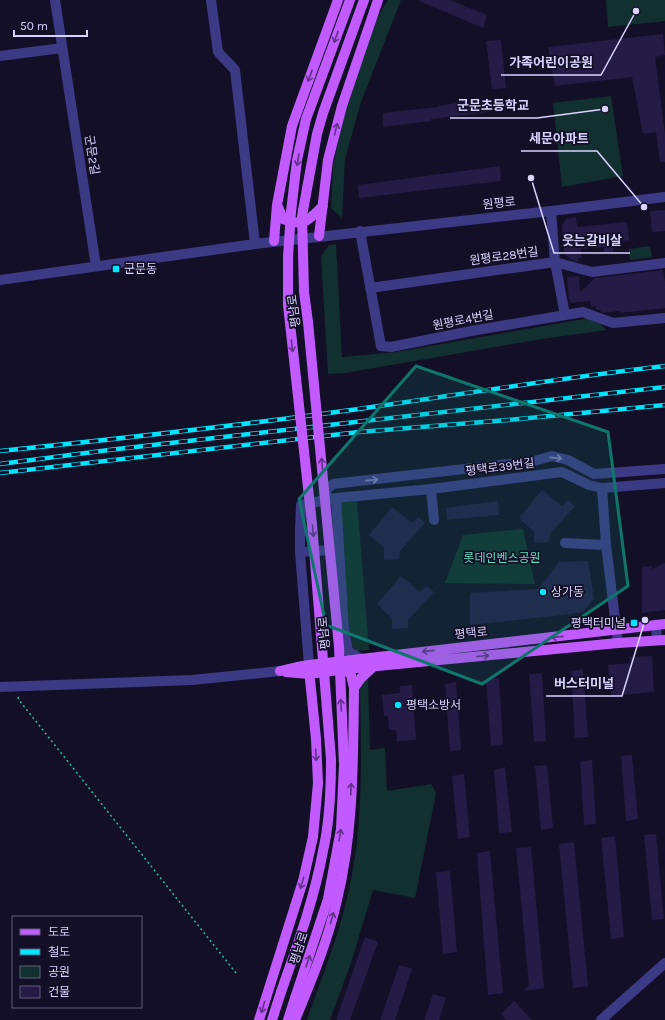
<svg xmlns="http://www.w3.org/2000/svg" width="665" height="1020" font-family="Karla,'Noto Sans KR',sans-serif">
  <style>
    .green { fill: #12302f }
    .building { fill: #241b47 }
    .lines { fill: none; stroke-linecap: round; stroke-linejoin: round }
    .path { stroke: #2fb8b0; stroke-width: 1.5; stroke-dasharray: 2 3; stroke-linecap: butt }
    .minor { stroke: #3d3a85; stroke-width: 10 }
    .major { stroke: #c25bff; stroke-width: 10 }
    .rail-casing { stroke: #00e5ff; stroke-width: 4.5 }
    .rail { stroke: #130f26; stroke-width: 3; stroke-dasharray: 9; stroke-linecap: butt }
    .major-bridge { stroke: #c25bff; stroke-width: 10 }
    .oneway { stroke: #623188 }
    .oneway2 { stroke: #837fbc }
    .marked { fill: #0f766e; fill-opacity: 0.2; stroke: #0f766e; stroke-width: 3; stroke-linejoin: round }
    .poi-dot { fill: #00e5ff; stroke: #130f26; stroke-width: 1.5 }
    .labels { text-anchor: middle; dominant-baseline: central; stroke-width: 3.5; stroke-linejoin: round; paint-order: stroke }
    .street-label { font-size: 12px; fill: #d9d4ff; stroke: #130f26 }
    .poi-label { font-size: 12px; fill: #d9d4ff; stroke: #130f26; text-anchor: start }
    .park-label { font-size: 12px; fill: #5fe0c0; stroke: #130f26 }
    .leader { fill: none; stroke: #d9d4ff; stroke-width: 1.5 }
    .callout-dot { fill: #d9d4ff; stroke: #130f26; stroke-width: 1.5 }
    .callout-label { font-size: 13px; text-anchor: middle; font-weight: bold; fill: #d9d4ff; stroke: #130f26; stroke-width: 3.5; stroke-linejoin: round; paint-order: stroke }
  </style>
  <rect width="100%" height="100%" fill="#130f26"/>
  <path class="green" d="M388 0H401L361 102 345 159 342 218 331 208 333 166 345 107 376 19Z
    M606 0H665V21L608 27Z
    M611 96 623 176 562 187 553 103Z
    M336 244 342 357 396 352 589 318 598 321 606 330 542 339 345 373 328 374 321 256 329 245Z
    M650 246 652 257 630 260 629 249Z
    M357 501 369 650 357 651 350 644 340 503Z
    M523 529 535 584 445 583 463 535Z
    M368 679 370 750 385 748 387 791 431 784 436 793 415 898 373 890 351 963 330 1020H307C322 976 341 931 350 884 364 821 361 750 360 685L363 680Z"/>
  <path class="building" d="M417 0H450L487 15 483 28Z
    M663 34 665 55 655 57 665 134V162H660L656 132 643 134 632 77 555 86 548 47Z
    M501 40 506 88 492 89 486 41Z
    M487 98 490 112 431 119V121L383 127V113L438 107V106Z
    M500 166 501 181 359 198 358 185Z
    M665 210V231L652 232 650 211Z
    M576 217 577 227 627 222 629 240 613 242V252H604V247L581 249 582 258H578V262L571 260 564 253 562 226 566 219Z
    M663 270 665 282V308L620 313 619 311 604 313 600 311V310H596V306L591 307V301L569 303 571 301 569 300 567 277 579 276 580 292 595 278Z
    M542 490 562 506 568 500 575 506 550 534 549 542 534 543V532L519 518Z
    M498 501 499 515 447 520 446 508Z
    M392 507 412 523 418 517 425 523 400 551 399 559 384 560V548L369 535Z
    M588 561 594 599 583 612 563 615 470 625V593L538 589 559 562Z
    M665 563V610L642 613V567L652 566V569Z
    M401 576 420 592 426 586 434 592 408 620V628L392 629V618L377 604Z
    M652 656 654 692 611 696 608 665 630 663V657Z
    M583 669 588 737 575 738 571 671Z
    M542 673 546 741 534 742 529 674Z
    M499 678 503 745 491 746 486 679Z
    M456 682 461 750 450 751 445 684Z
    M412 685 416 740 397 741 396 730H389L388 716H384L382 695 400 693V686Z
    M632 755 638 819 626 821 621 756Z
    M592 760 596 824 584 825 580 762Z
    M547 765 553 828 541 830 535 766Z
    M505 767 512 832 499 833 494 770Z
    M464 774 470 837 458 839 452 776Z
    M656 834 664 919 652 920 644 835Z
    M615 836 624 937 611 939 601 838Z
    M574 842 588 986 573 988 559 844Z
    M531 847 544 988 524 991 529 985 516 848Z
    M490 851 503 993 488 995 477 853Z
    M450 871 457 952 443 954 436 872Z
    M365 937 378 942 350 1020H336Z
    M399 965 412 969 395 1020H380Z
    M433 994 446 998 439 1020H424Z
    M514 1001 532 1020H506L501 1014Z"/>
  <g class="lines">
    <path class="path" d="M18 697 19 700 236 973"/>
    <path class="minor" d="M55 0 96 266
      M211 0 218 52 235 70 255 244
      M0 56 62 48
      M551 211 555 262 565 315
      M360 231 381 346 391 347 471 331 583 312 613 323 665 318
      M0 280 255 244 551 211 665 197
      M370 288 555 262 592 272 665 263
      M602 488 606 545 618 643
      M431 489 434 520
      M336 498 344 630 348 651 362 659
      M327 499 326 490 333 484 534 461 552 456 568 460 594 474 665 469
      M565 543 606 545
      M300 552V530L301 505 336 498 431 489 562 472 589 485 602 488 665 483
      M335 585 342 606
      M656 625 657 640
      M309 665 300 552 331 550
      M0 687 192 680 280 671
      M601 1020 665 963"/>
    <path class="major" d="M278 207 283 219C305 227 307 221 323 206
      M319 236 328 160 342 106 378 0
      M274 241 277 205 292 126 338 0
      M280 671 297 667 309 665 665 624
      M286 672 309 674 346 669 618 643 665 640
      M354 688 361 678 374 666
      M259 1020 303 881 313 837 318 783 316 739 309 669
      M272 1020 281 992
      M288 1020 295 998
      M295 1020C311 981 328 941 337 900 354 831 353 759 354 688L351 675 343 666"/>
    <defs>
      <path id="rail" d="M0 451C117 439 235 426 351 410 456 395 560 378 665 366
        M0 464 109 450 665 387
        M0 473 359 432 508 420 665 405"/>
    </defs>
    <use href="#rail" class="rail-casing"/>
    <use href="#rail" class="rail"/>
    <path class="major-bridge" d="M281 992C297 946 314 900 323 851 330 821 331 790 331 759L312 524 288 305V257L291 212 297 160 306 119 350 0
      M295 998 328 899 341 829 344 765 339 647 308 322 304 292 302 216 317 134 323 113 364 0"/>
  </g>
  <defs><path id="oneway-shaft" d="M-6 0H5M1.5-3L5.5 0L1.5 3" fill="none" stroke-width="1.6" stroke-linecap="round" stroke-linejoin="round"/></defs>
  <g class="oneway">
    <use href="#oneway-shaft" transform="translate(336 37) rotate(110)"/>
    <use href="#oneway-shaft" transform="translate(310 76) rotate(110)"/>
    <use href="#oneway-shaft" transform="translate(336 129) rotate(-76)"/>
    <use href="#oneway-shaft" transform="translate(298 160) rotate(100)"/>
    <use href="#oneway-shaft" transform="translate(292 346) rotate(84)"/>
    <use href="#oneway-shaft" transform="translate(322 464) rotate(-95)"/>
    <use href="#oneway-shaft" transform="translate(313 531) rotate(85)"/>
    <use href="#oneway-shaft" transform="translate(557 637) rotate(174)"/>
    <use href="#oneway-shaft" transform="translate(428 651) rotate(174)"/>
    <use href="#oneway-shaft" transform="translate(483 656) rotate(-5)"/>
    <use href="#oneway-shaft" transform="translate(341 705) rotate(-93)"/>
    <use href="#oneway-shaft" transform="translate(316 755) rotate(87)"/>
    <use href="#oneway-shaft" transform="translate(351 789) rotate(-88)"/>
    <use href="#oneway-shaft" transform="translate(340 835) rotate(-81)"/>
    <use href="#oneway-shaft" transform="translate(302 883) rotate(106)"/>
    <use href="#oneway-shaft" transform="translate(332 918) rotate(-74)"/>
    <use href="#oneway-shaft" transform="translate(308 961) rotate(-71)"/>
    <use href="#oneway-shaft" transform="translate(263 1007) rotate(107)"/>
  </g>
  <g class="oneway2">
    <use href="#oneway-shaft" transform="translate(556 458) rotate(6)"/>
    <use href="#oneway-shaft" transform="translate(372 480) rotate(-6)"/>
  </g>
  <path class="marked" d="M416 366 608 432 628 586 482 684 326 625 299 499Z"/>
  <g class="poi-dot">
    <rect x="112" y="265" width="8" height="8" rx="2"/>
    <circle cx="543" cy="592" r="4"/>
    <rect x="630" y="619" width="8" height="8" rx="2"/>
    <circle cx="398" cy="705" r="4"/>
  </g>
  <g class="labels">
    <g class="street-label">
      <text transform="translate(92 155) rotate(81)">군문2길</text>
      <text transform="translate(499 203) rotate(-6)">원평로</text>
      <text transform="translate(504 256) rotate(-8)">원평로28번길</text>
      <text transform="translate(294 311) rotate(-97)">평남로</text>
      <text transform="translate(463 320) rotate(-11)">원평로4번길</text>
      <text transform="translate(500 467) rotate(-7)">평택로39번길</text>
      <text transform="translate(324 633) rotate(-95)">평남로</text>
      <text transform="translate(471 633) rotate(-6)">평택로</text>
      <text transform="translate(299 948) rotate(-71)">평남로</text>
    </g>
    <g class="poi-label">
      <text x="124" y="269">군문동</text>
      <text x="551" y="592">상가동</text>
      <text x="626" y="623" text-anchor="end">평택터미널</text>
      <text x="406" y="705">평택소방서</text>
    </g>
    <g class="park-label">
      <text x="502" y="558">롯데인벤스공원</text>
    </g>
  </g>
  <path class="leader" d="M636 11L601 75H501M605 109L537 118H450M644 207L597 151H521M531 178L554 253H630M645 620L622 696H546"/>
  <g class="callout-dot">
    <circle cx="636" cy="11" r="4"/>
    <circle cx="605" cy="109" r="4"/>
    <circle cx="644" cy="207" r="4"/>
    <circle cx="531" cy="178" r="4"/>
    <circle cx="645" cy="620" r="4"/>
  </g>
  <g class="callout-label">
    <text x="551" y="67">가족어린이공원</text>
    <text x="493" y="110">군문초등학교</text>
    <text x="559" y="143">세문아파트</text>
    <text x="592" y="245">웃는갈비살</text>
    <text x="584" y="688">버스터미널</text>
  </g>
  <rect x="12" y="916" width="130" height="92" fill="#130f26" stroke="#625e7d"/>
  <rect x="20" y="929" width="20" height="6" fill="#c25bff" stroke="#625e7d"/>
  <text x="48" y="936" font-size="12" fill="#d9d4ff">도로</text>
  <rect x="20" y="949" width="20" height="6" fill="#00e5ff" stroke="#625e7d"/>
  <text x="48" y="956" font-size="12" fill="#d9d4ff">철도</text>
  <rect x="20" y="966" width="20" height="12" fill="#12302f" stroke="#625e7d"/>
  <text x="48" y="976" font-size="12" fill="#d9d4ff">공원</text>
  <rect x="20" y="986" width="20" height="12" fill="#241b47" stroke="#625e7d"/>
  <text x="48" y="996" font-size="12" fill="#d9d4ff">건물</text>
  <path d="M14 30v6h73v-6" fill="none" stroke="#d9d4ff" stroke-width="2"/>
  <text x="20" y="30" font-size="12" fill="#d9d4ff" stroke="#130f26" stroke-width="3" paint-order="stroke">50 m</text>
</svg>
